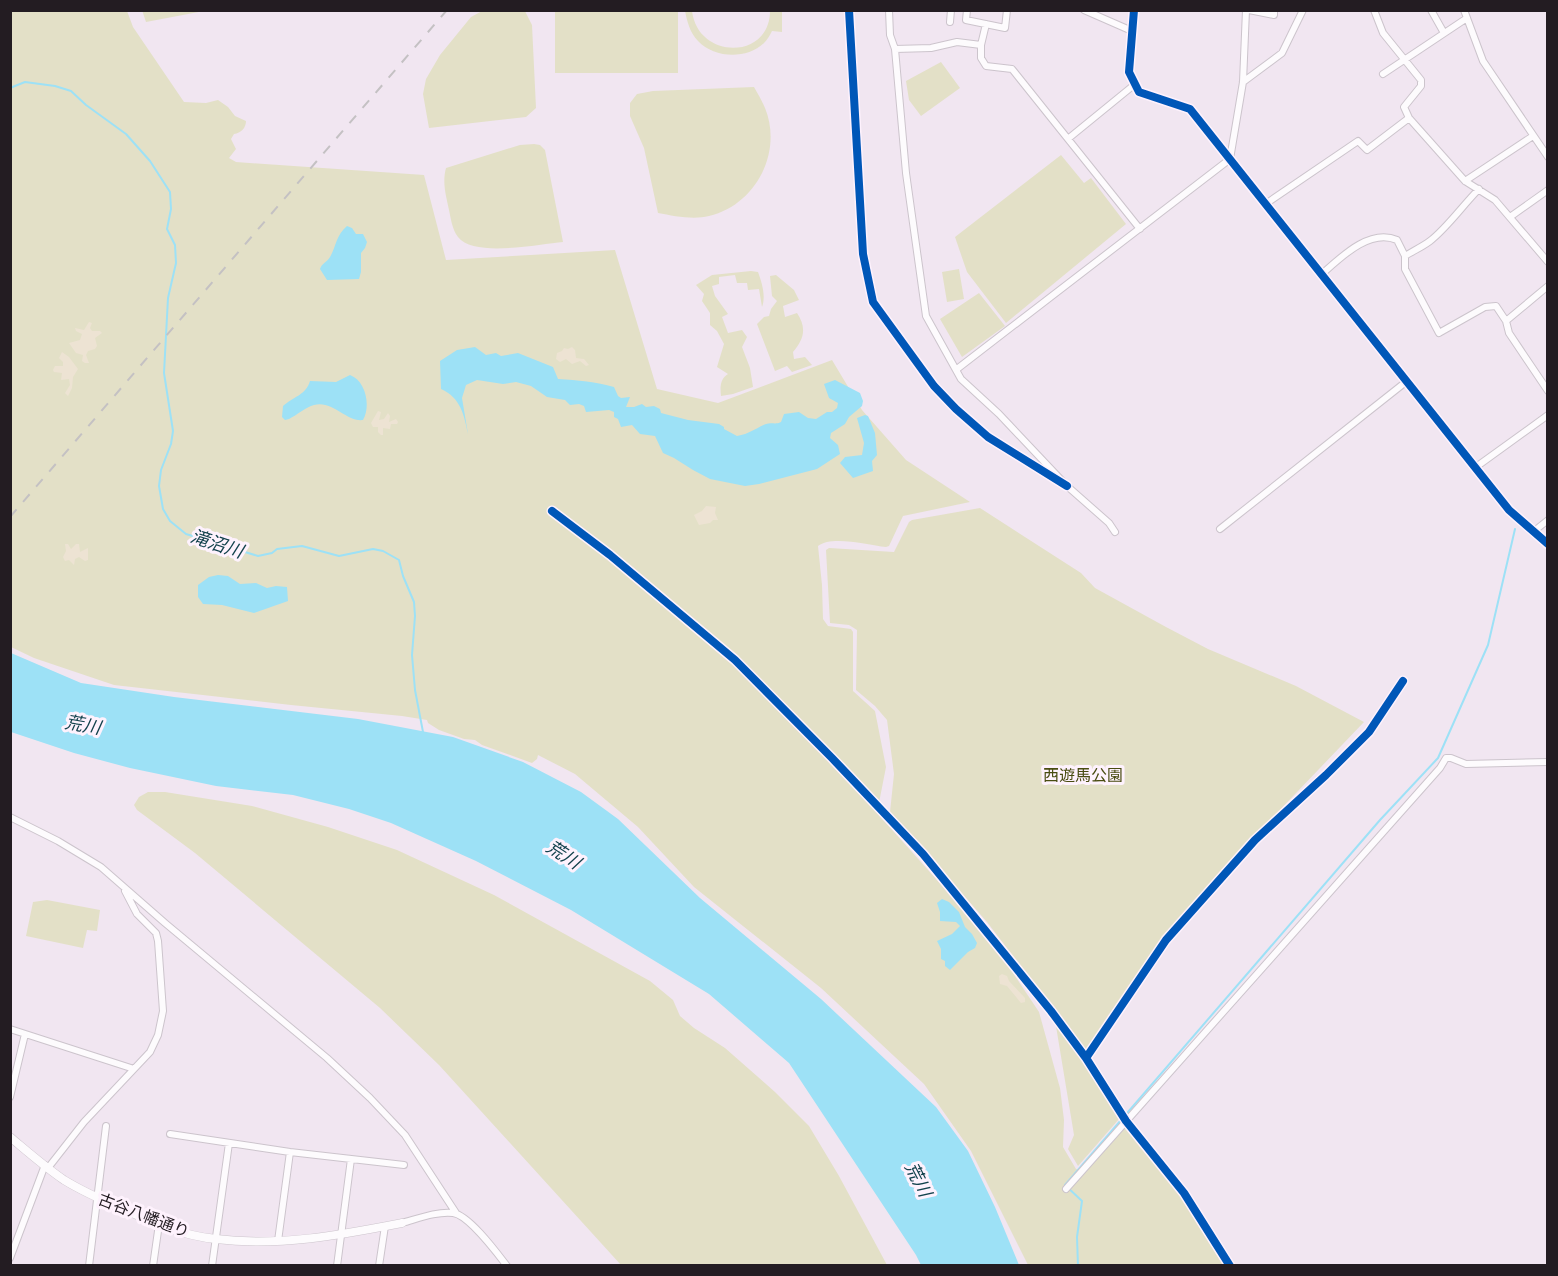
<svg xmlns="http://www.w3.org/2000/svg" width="1558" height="1276" font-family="Manrope,'Noto Sans JP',sans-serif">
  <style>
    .green { fill: #e3e0c7 }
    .sand { fill: #ede3d3 }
    .water { fill: #9de1f6 }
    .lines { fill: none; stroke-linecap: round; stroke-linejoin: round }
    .stream { stroke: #9de1f6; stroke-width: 2 }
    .minor-casing { stroke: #ccc4cc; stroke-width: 8 }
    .tertiary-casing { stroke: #ccc4cc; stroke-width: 9 }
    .minor { stroke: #fdfbfd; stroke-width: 6 }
    .tertiary { stroke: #fdfbfd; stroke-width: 8 }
    .rail { stroke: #c4c1c3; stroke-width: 2; stroke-dasharray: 10 10; stroke-linecap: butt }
    .cycleway-casing { stroke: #fef2fd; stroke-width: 11 }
    .cycleway { stroke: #0057b8; stroke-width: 8 }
    .labels { text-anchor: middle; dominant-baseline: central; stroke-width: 6; stroke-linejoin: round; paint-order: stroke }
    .park-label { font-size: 16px; fill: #494c11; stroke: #fef2fd }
    .street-label { font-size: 16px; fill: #231c22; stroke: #fef2fd }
    .water-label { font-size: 18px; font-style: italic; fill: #13424d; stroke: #fef2fd }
  </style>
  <rect width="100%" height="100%" fill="#f1e6f1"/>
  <path class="green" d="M142 10H204V11L146 22Z
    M484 10 525 11 532 25 536 108 526 117 429 128 423 94 426 79 440 55 471 17Z
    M11 11H127L133 27 184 102 206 103 218 100 228 107 235 116 246 121C246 128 241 133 234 134L231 139 236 149 229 158 236 162 424 175 446 260 615 250 657 389 718 403 832 360 862 410 906 460 970 502 903 516 889 546 886 547C868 545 832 535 818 546L822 585 823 619 828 626 851 629 853 632V691L875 711 886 767 877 813 963 909 1003 958 1039 1012 1060 1088 1064 1120 1063 1147 1076 1169 1085 1171 1126 1125 1178 1193 1223 1265H1028L971 1151 924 1084 821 988 694 887 638 827 575 774 538 755 537 759 532 763 482 745 475 740 464 739 439 730 428 723 427 720 402 716 291 705 114 685 34 658 11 647Z
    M555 11H678V73H555Z
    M685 11H692C698 60 770 60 770 11H782V32L772 31C770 35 767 40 764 43 746 60 714 58 698 41 690 33 687 21 685 11Z
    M941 62 960 88 921 116 909 100 906 81Z
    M754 87C758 94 762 101 765 108 783 152 756 205 709 216 693 220 674 216 658 213L644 148 630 116V103L637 94 653 91Z
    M534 144 540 145 545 150 563 242C539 244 474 258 458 237 452 229 451 219 449 210 446 195 442 183 446 168L520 145Z
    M1061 155 1084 183 1091 178 1126 224 1006 323 967 272 955 237Z
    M959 269 964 299 947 302 942 272Z
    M751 271 758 272C762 283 766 296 762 307L759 289 748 290 747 283H737L735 275 719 277V284L712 286 715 296 728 314 722 317 728 333 742 330 747 337 742 347 750 368 753 387 733 394 721 396C720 387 720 379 728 374L717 367 724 344 717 331 710 325V313L702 301 704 294 696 285 712 275Z
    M776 275 794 290 799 300 783 306 785 317 797 313C807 328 804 339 793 352L794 359 805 357 812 365 792 372 787 366 775 371 757 324 764 317 769 316 771 309 777 301 772 296 770 276Z
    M979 293 1005 326 962 357 940 319Z
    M980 508 1081 573 1095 588 1166 627 1208 649 1296 686 1364 722 1254 837 1165 939 1082 1059 1119 1119 1078 1166 1068 1149 1074 1135 1053 1008 987 922 890 812 894 774 887 720 875 706 856 690 857 630 849 625 830 623 826 550 829 548 894 552 909 522 912 520Z
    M148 792H165L252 806 328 827 397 850 494 895 650 981 673 1000 680 1016 694 1028 725 1048 775 1092 809 1126 839 1176 887 1265H621L439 1065 380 1008 195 853 137 810 134 805 139 797Z
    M47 900 100 910 97 931 87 930 83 948 26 936 33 902Z"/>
  <path class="sand" d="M89 322 92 323 90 328 92 331H100L102 333 95 338 97 346 95 349 88 351 86 355 89 363H85L82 361 83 355 76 353 69 343 80 340 82 334 76 331 75 328 84 330Z
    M572 347 575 350 576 358 584 359 589 365 586 366 580 361 572 364 566 359 560 362 556 359 557 353 562 351 564 348 568 349Z
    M62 352 69 357 78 369 73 377 72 388 68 396 65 393 70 385 69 379 61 380 62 373 54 372 53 370 55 366H63V362L59 358Z
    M378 411 381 412 379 420 384 419 388 413 390 416 389 422 396 419 398 422 397 424H391L390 429 383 428V435H381L378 432V427H373L371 423Z
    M706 506 716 507 715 513 718 520H713L710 523 699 525 694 515 702 511Z
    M65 544H68L71 549 76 544H79L80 552 88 548V560L85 561 79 557 75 559 74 565 69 560 65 561 63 557 66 551Z
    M1002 974 1007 976 1009 981 1025 998V1002L1021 1003 1007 986 1000 984 999 976Z"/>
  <path class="water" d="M347 226 352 228 356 234H363L367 242 365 248 361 253V272L359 279 327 280 320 269C322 263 327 262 330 257 336 247 336 235 347 226Z
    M475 347 486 355 496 353 501 356 518 353 553 367 558 379C578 380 596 382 614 387L618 396 621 398 630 397 626 407H634L642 404 646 407 654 406 660 409 661 413 688 420 719 424 724 427V429L737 436C750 434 756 428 766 424 772 422 775 425 781 422L784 414 799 412 808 418 816 419 827 412H832L837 408 838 403 829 398 824 384 835 380 860 393 863 401 862 406 849 417 845 424 831 433 830 438 838 445 840 454 817 469 759 484 745 486 710 479 693 470 674 458 663 453 655 436 640 434 632 425 621 427 618 419 614 417V412L609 410 586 412 584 406 579 404 570 405 565 400 547 397 531 386 516 382 503 384 477 380 466 385 462 398 468 434C464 415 461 398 441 389L440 361 457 350Z
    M350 375C366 381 371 406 363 420 346 422 333 400 314 405 306 407 297 415 289 419L285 420 282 417 283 406C293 397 306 395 310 381L336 382Z
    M865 415 868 416 875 433 877 455 872 461 873 471 853 478 840 463 845 457 862 455 864 443 857 418Z
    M218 575 228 576 240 584 256 583 267 588 276 586 287 587 288 601 254 613 222 605 203 604 198 597V585L209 577Z
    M11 653 81 683 174 697 358 719 453 737 523 762 581 792 618 819 700 898 821 999 936 1107 968 1151 995 1207 1019 1265H921L916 1255 789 1063 709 994 571 910 476 861 391 823 349 809 293 795 216 786 130 768 74 753 11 732Z
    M942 899 949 902 959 912 965 927 972 934 977 943 975 948 968 952 950 970 945 966V961L941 959V949L937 941 952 934 960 926 956 922 940 921V912L937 903Z"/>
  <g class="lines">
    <path class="stream" d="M10 88 25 82 55 86 71 91 86 105 126 134 150 161 170 192 171 209 167 229 175 245 176 263 168 298 164 373 173 431 171 444 161 470 159 486 163 509 170 521 186 534 258 556 272 553 277 549 302 546 339 556 373 549 383 551 399 560 403 576 414 602 415 616 412 655 415 690 423 732
      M1078 1266 1077 1237 1082 1201 1065 1185 1380 820 1438 758 1488 645 1515 529"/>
    <defs>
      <path id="minor" d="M889 10 890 35 895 49 906 173 926 316 961 379 999 414 1067 486 1109 523 1115 532
        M967 10 966 20 1005 28 1007 10
        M1084 10 1132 31
        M1134 10 1129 72 1139 92 1190 109 1509 510 1548 544
        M1249 10 1274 15V10
        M1431 10 1444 33
        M1464 10 1483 61 1548 157
        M950 22 951 10
        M981 45V58L986 66 1012 69 1140 229
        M895 49 931 48 957 42 981 45 986 24
        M1383 74 1467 18
        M1243 82 1282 53 1303 10
        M1409 118 1465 181 1495 200 1548 262
        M1069 138 1134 85
        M1465 181 1533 136
        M1267 203 1358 141 1367 150 1409 118 1404 107 1421 86V80L1383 33 1374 10
        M1510 217 1548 190
        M1405 256V269L1439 333 1485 307 1496 306 1506 321 1509 333 1548 391
        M1322 274C1341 257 1370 228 1397 240L1405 256C1413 251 1422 247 1430 241 1447 228 1463 205 1479 189
        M1506 321 1548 286
        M957 369 1230 159 1243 82 1246 10
        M1476 467 1548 415
        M552 511 610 555 735 660 832 758 923 854 1051 1011 1086 1058
        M1220 529 1407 381
        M1533 532 1548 520
        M10 817 58 841 101 867 165 923 327 1058 370 1098 405 1135 456 1213
        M10 1029 134 1069
        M10 1097 25 1034
        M170 1134 290 1152 404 1165
        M48 1168 84 1122 150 1052 158 1035 163 1011 158 941 156 933 137 914 125 891
        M1066 1189 1440 768 1446 758H1451L1466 764 1548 762
        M402 1223C417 1219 437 1211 453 1213 469 1215 497 1253 507 1266
        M278 1241 290 1152
        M10 1258 45 1165
        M89 1266 106 1126
        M153 1266 159 1224
        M212 1266 229 1143
        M337 1266 351 1159
        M379 1266 385 1226"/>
      <path id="tertiary" d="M10 1137C28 1152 45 1167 64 1180 82 1191 102 1200 121 1208 151 1222 183 1236 216 1239 279 1247 340 1235 402 1223"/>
    </defs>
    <use href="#minor" class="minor-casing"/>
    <use href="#tertiary" class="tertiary-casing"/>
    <use href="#minor" class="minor"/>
    <use href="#tertiary" class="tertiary"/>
    <path class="rail" d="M10 517 447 10"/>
    <defs>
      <path id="cycleway" d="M849 10 863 254 873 302 934 386 956 409 988 437 1067 486
        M1134 10 1129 72 1139 92 1190 109 1509 510 1548 544
        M552 511 610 555 735 660 832 758 923 854 1051 1011 1086 1058
        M1230 1266 1184 1193 1126 1121 1086 1058 1166 940 1255 840 1326 775 1369 732 1403 681"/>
    </defs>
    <use href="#cycleway" class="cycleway-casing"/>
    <use href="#cycleway" class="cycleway"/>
  </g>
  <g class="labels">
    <g class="park-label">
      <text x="1083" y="775">西遊馬公園</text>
    </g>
    <g class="street-label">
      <text transform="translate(144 1215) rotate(21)">古谷八幡通り</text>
    </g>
    <g class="water-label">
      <text transform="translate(217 543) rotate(18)">滝沼川</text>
      <text transform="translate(83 724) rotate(10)">荒川</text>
      <text transform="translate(564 854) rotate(33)">荒川</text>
      <text transform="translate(919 1179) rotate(63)">荒川</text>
    </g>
  </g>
  <rect width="1558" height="1276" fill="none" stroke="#231c22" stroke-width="24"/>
</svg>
